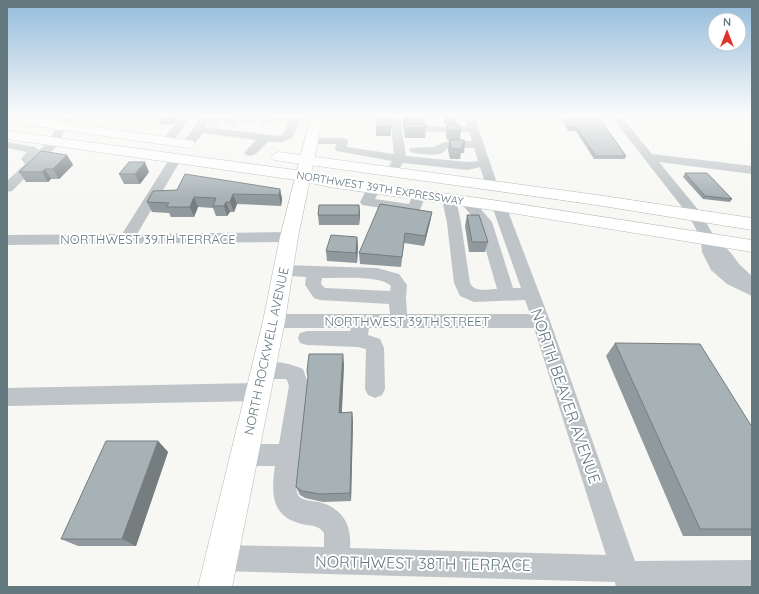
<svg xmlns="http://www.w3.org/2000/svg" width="759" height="594" font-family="Quicksand,sans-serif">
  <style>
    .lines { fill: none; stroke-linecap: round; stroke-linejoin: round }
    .minor-tunnel { stroke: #d2d7d7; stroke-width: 12; stroke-dasharray: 12 6; stroke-linecap: butt }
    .major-casing { stroke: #b2b8bb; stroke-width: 1 }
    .highway-casing { stroke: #b2b7ba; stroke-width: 1 }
    .minor { fill: #bec4c7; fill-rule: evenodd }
    .major { fill: #fff; fill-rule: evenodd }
    .highway { fill: #fff; fill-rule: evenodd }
    .wall { fill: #90999d }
    .shaded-wall { fill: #757d7f }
    .building { fill: #a7b2b6; stroke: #757d7f }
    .labels { text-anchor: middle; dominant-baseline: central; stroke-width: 4; stroke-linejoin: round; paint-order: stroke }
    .far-street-label { font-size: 11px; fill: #63787f; stroke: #fff }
    .street-label { font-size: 13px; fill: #63787f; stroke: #fff }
    .near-street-label { font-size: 16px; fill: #63787f; stroke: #fff }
  </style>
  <rect width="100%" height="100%" fill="#f7f7f4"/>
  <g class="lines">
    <path class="minor-tunnel" d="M211 126 214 121
      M229 126 233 118H274"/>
    <defs>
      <path id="major" d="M311 116H323L298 237 285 321 232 587H198L263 321 280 237Z"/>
      <path id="highway" d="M7 116H20L188 140 193 141 195 144 193 147 188 148 7 122Z
        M7 131 303 171 329 177 499 201 752 240V252L499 211 329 187 303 181 7 139Z
        M279 152 590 194 752 218V230L590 204 274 160 271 157 274 154Z"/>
    </defs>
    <use href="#major" class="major-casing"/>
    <use href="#highway" class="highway-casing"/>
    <path class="minor" d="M65 116H76L66 126 59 144 12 191 7 192V181L25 164 21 159 27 152 7 148V142L35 147 39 150 50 141 56 125Z
      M181 116H191L172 143H164L162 141Z
      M201 116H237L238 118 233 121H209L205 127 280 136 283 134 289 121 270 120 269 118 270 116H320L321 118 316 121H300L292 138 281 142H268C261 148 256 158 246 155L244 153 256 140 202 133C199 141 190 149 181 146L179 144 190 134Z
      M390 116H400L406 156 468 162 478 161 474 148H447C445 150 444 152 442 153 438 156 416 154 411 152L409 150 411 148 434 147 444 142 472 141 469 132H408L403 129 408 126H467L464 116H474L498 186 497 189H487L480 167 468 170 403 163 398 171H390L388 168 392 161 337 151 335 149 336 144H311L307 143 305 141 307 139 311 138H342L346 139 348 141 347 147 394 154Z
      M611 116H621L652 154 752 166V174L659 162 700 212 714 236 731 253 739 264 752 276V296L727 284 711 270 702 252 701 239 689 216Z
      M176 154 180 155 182 158 137 234 289 232 294 234 296 237 294 240 289 242 7 245V235L122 234 170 158 172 155Z
      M374 184 379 185 381 188 375 199 409 204 414 192H424L426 195 419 212 414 213 362 205 360 202 369 185Z
      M449 195 454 196 456 199 461 223 470 283C475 293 487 289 497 289L478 223 459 201 461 198H471L492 222 513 288H521L492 206 494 203 499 202 504 203 506 206 550 321 635 561 752 560V587H616L615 582 221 571 212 567 208 558 212 549 221 545 324 547V533C319 525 311 526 302 524 271 517 271 493 275 466H244L236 463 233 455 236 447 244 444H279L289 386 287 380 285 379H263L256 377 253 371 256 365C272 359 288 363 303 369L309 386 296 487C297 491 297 496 301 498 305 501 314 501 319 502 342 508 352 524 350 548L606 555 534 328H369L368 335 380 339 384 348 385 389 382 395 375 398 368 395 365 389 366 349 358 347 307 345 300 343 298 338 300 333 307 331H350L351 328H274L268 326 265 321 268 316 274 314H390L389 304 320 300 314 298 305 285 306 277 277 275 275 271 277 267 283 265 377 268 399 274 407 285 406 298 407 314H530L525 300 474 302 460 296 454 283 447 223 442 199 444 196ZM322 278C337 278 382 275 391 286L390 291 325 288 321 284Z
      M258 383 265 386 268 392 265 398 258 401 7 406V388Z"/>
    <use href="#major" class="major"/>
    <use href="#highway" class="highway"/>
  </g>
  <path class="wall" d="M157 116H180L173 124H160Z
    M403 116H425L424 124 426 128 425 138H405L404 131V127H403L402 122Z
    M445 116H456L455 124 461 130 460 140 465 143 464 153H461L460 159H450L448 150 449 140H447L446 134 447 124H444Z
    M563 117 626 156 625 159H594L576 131H568L562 120Z
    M376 127H391V136H376Z
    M67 155 73 165 59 179H51L48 182H26L19 172Z
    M149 172 140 184H124L119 174Z
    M685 173 732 199 730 202 703 199 683 177Z
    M280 189 282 199 281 206 237 204 234 212H230L227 216H216L213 208 198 207 194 217H171L169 213 152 212 147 202Z
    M359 205 360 215 359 225H319L318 215Z
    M432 212 430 222 424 246 404 243 401 267 360 264 359 253Z
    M467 215 488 242 485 252H469L465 226Z
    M357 237 358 247 357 263 327 261 326 251Z
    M615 343 752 427V536H683L606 356Z
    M344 364 342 412H352L353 422 351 501 323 502 305 498 300 495 296 487 308 377 307 371Z
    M158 441 168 452 136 546H78L61 539Z"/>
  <path class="shaded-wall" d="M169 116H180L173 124Z
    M407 116H408V124L404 122V127H403L404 118Z
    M67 155 73 165 59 179 53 169Z
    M145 162 149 172 140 184 135 174Z
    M45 169 51 179 48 182 42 172Z
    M280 189 282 199 281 206 279 195Z
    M233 194 237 204 234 212 230 202Z
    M194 197 198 207 194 217 190 207Z
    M226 202 230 212 227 216 224 206Z
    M359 205 360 215 359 225Z
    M432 212 430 222 424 246 425 236Z
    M357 237 358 247 357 263 356 253Z
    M343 354 344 364 341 422 339 413Z
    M352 412 353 422 351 501 350 493Z
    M158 441 168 452 136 546 122 539Z"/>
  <path class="building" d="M377 116H390L391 127H376Z
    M563 117 599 118 626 156H596L577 128 569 127Z
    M404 122 408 124H426V128H405Z
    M447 124H459L461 130 448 131Z
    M450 140H464L465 143H463L462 149H451Z
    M41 151 67 155 53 169H45L42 172H19Z
    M129 162H145L135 174H119Z
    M685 173H707L732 199 705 196Z
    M185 174 280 189 279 195 233 194 230 202H226L224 206H213L216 198 194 197 190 207H166L169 203 147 202 153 191 177 190Z
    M380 204 432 212 425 236 405 233 402 257 359 253Z
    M319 205H359V215H318Z
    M467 215H479L488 242H472Z
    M331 235 357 237 356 253 326 251Z
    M615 343 700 344 752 427V529H700Z
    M309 354H343L339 413 352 412 350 493 320 494 302 491 296 487 308 376 307 371Z
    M106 441H158L122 539H61Z"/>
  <linearGradient id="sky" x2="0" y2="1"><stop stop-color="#93bbdb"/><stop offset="0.58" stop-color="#fbfbfa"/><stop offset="1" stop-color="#fbfbfa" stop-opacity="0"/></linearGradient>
  <rect width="759" height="199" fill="url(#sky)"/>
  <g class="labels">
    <g class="far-street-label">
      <text transform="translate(380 188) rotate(9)">NORTHWEST 39TH EXPRESSWAY</text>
    </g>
    <g class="street-label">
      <text x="148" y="239">NORTHWEST 39TH TERRACE</text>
      <text x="407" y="321">NORTHWEST 39TH STREET</text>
      <text transform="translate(266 351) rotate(-78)">NORTH ROCKWELL AVENUE</text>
    </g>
    <g class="near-street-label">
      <text transform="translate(566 396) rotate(71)">NORTH BEAVER AVENUE</text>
      <text transform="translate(423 563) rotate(1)">NORTHWEST 38TH TERRACE</text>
    </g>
  </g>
  <rect width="759" height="594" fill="none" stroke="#63787f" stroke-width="16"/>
  <g transform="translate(727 32)"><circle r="19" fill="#ffffff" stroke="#c1c9cc"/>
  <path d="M0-3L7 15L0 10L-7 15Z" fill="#e1312b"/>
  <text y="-6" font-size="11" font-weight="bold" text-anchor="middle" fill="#63787f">N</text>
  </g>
</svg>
